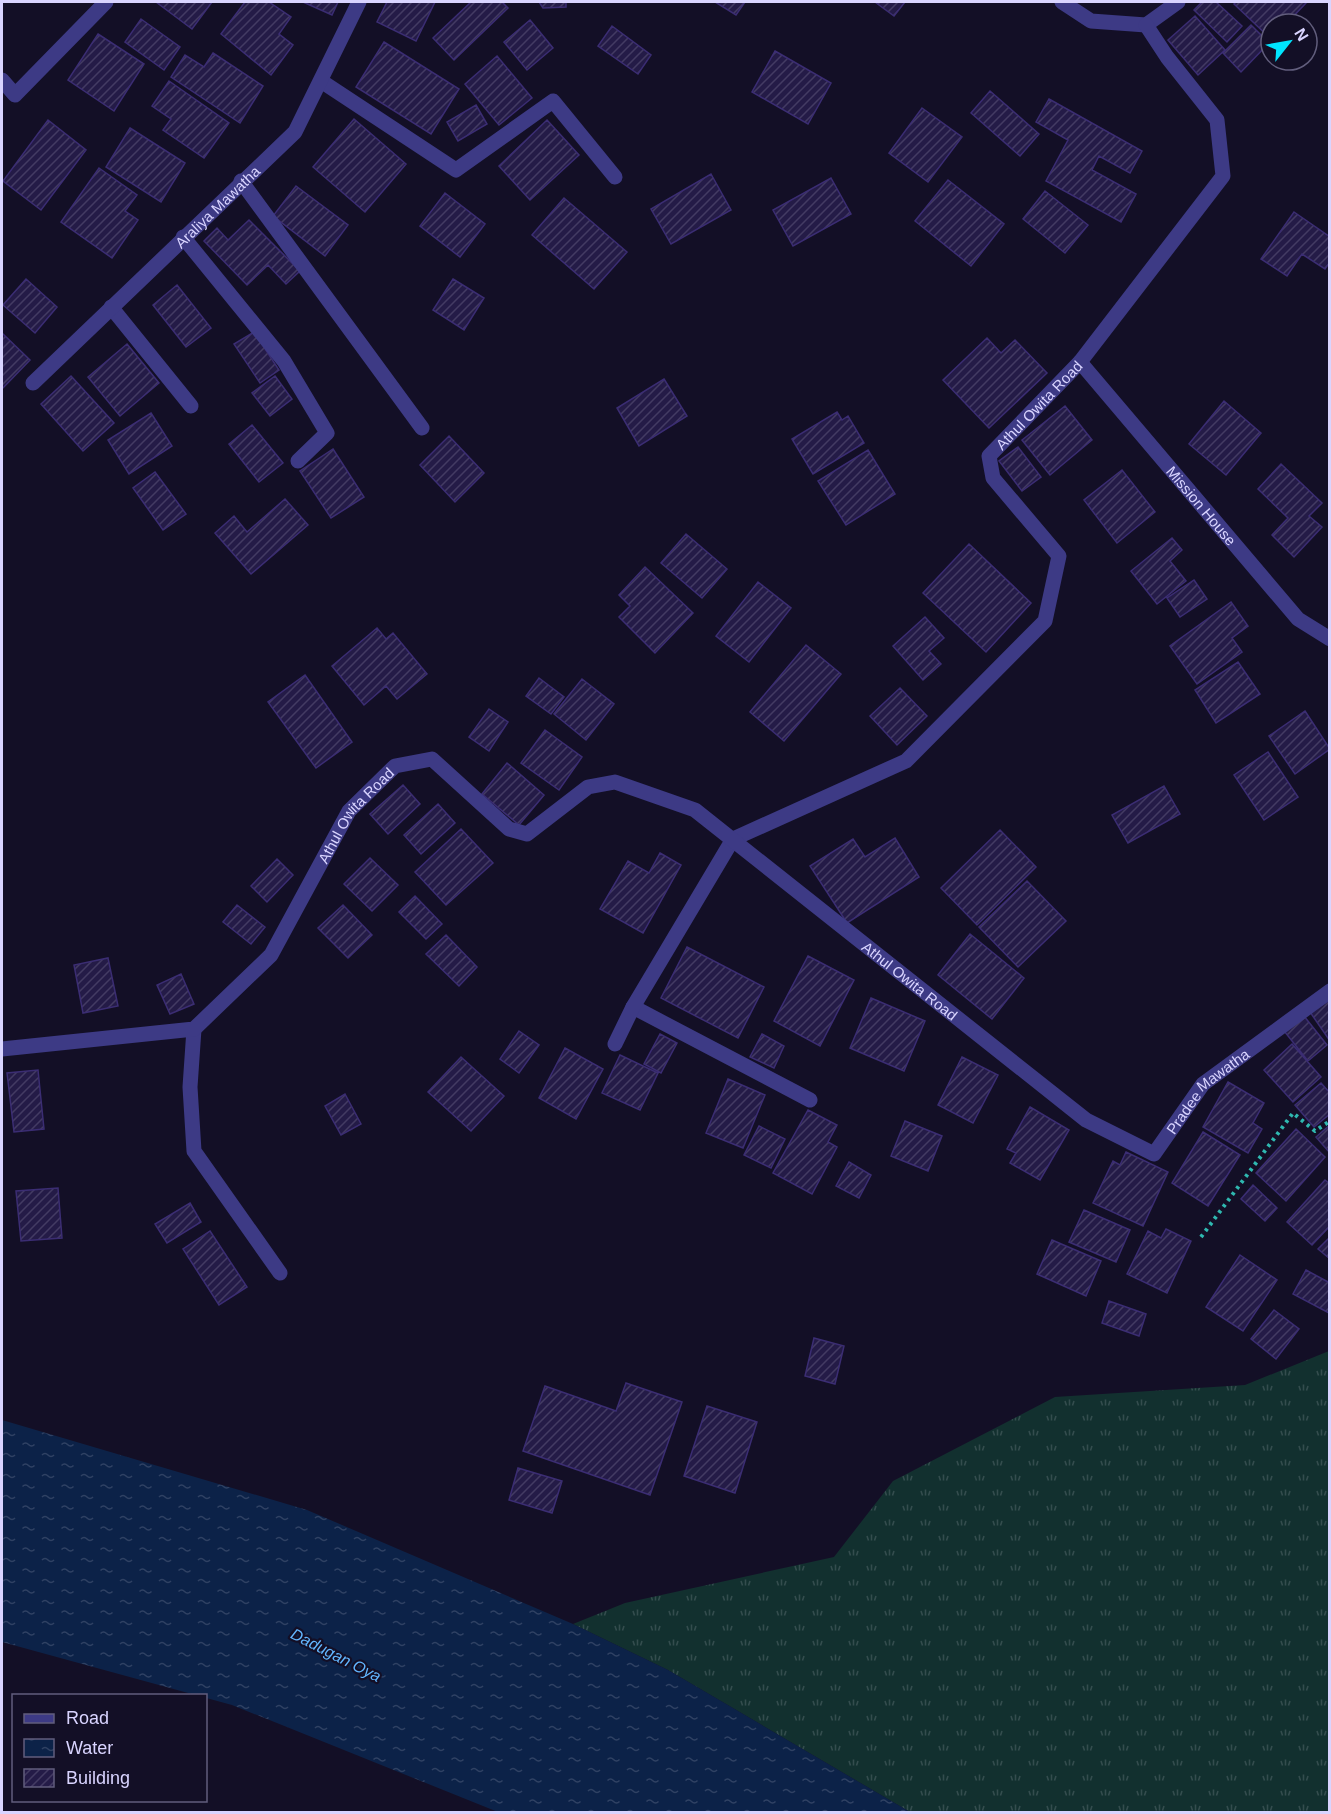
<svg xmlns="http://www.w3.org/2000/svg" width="1331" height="1814" font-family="Helvetica,sans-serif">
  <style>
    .grass { fill: url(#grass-tufts) }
    .water { fill: url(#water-ripples) }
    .building { fill: url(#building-hatch); stroke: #3b2d73; stroke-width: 1.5 }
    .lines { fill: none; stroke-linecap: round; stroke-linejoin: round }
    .path { stroke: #2fb8b0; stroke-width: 4; stroke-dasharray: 3 4.5; stroke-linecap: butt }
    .minor { stroke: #3d3a85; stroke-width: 15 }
    .labels { text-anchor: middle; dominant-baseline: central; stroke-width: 4.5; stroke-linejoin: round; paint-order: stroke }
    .street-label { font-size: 15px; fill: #d9d4ff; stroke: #130f26 }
    .water-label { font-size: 16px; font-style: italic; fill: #62b6ff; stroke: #130f26 }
  </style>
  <defs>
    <pattern id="grass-tufts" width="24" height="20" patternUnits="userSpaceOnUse" patternTransform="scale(1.5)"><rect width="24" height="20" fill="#12302f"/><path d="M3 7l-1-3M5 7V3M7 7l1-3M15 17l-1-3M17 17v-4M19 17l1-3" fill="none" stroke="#344d4e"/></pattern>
    <pattern id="water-ripples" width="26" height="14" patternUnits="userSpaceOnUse" patternTransform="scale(1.5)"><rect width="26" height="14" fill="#0c2248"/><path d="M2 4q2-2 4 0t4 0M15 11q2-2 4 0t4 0" fill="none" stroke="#2f4163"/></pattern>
    <pattern id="building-hatch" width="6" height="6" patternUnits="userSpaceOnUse" patternTransform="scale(1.5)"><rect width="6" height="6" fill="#241b47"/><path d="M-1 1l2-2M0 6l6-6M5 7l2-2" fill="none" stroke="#433b63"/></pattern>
  </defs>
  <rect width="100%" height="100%" fill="#130f26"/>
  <path class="grass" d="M1329 1351V1812H910L668 1670 573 1624 625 1603 834 1557 893 1481 1055 1397 1245 1385Z"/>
  <path class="water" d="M2 1420 307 1510 573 1624 668 1670 910 1812H498L232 1705 2 1642Z"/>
  <path class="building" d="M156 2H212L192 29Z
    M245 2H269L291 17 279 34 293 45 271 75 221 34Z
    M303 2H338L332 15Z
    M387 2H435L416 41 377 22Z
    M471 2H502L508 8 454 60 433 38Z
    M539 2H566V7L543 8Z
    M715 2H745L736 15Z
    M875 2H905L894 16Z
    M1202 2H1216L1242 26 1227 42 1194 10Z
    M1236 2H1307L1286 24H1271V39L1234 4Z
    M1195 16 1225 50 1198 75 1168 40Z
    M141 19 180 47 164 70 125 42Z
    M530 20 553 48 527 70 504 42Z
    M1251 25 1269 43 1241 72 1223 53Z
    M612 26 651 55 638 74 598 46Z
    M98 34 144 64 114 111 68 80Z
    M384 42 459 89 431 134 356 87Z
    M775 51 831 83 808 124 752 92Z
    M213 53 263 86 240 123 171 77 185 55 204 67Z
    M497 56 532 98 499 125 465 84Z
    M169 81 229 123 204 158 163 130 171 119 152 106Z
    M990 91 1039 134 1020 156 971 113Z
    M1049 99 1142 151 1130 173 1099 156 1092 170 1136 194 1121 222 1046 181 1068 140 1036 122Z
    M476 105 487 124 458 141 447 122Z
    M922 108 962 137 928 182 889 153Z
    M354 119 406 164 365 212 313 167Z
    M48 120 86 150 41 210 3 181Z
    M547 120 579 155 530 200 499 166Z
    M130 128 185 163 161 202 106 167Z
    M99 168 137 195 125 211 138 220 112 258 61 222Z
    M711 174 731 210 671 244 651 209Z
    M831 178 851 214 793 246 773 210Z
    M948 180 1004 224 971 266 915 221Z
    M296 186 348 225 325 256 273 216Z
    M1045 191 1088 225 1065 253 1023 219Z
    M445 193 485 224 460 257 420 226Z
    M564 198 627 252 594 289 532 235Z
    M1294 212 1330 237V262L1325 269 1302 254 1287 276 1261 259Z
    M249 220 300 271 286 284 268 265 247 285 204 241 217 228 228 240Z
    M26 279 57 307 35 333 3 305Z
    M453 279 484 298 464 330 433 310Z
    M177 285 211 328 186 347 153 305Z
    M254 332 279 370 260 383 234 344Z
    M2 333 30 360 2 389Z
    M987 338 1001 353 1015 340 1047 373 989 428 943 380Z
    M127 344 159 383 120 416 88 377Z
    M71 376 114 423 83 451 41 404Z
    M275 376 292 399 270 416 252 393Z
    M664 379 687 416 639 446 617 408Z
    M1224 401 1261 433 1226 475 1189 444Z
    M1065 406 1092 440 1050 475 1022 440Z
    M837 412 842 420 848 416 864 443 813 474 792 439Z
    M151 413 172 446 129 474 108 440Z
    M252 425 283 463 259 482 229 444Z
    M449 436 484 473 455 502 420 465Z
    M1018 447 1041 477 1022 491 999 461Z
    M333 449 364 497 331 518 300 471Z
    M868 450 895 494 846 525 818 481Z
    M1281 464 1322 503 1309 516 1322 527 1294 557 1272 535 1288 518 1258 489Z
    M1122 470 1155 512 1117 543 1084 500Z
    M155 472 186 514 163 530 133 488Z
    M285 499 308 525 251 574 215 533 234 516 247 532Z
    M686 534 727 569 702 598 661 563Z
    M1172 538 1182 550 1170 561 1186 581 1157 604 1131 571Z
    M969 544 1031 603 986 652 923 593Z
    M645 567 693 613 655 653 619 617 630 606 619 595Z
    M1194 580 1207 599 1180 617 1167 598Z
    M758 582 791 608 749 662 716 636Z
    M1231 602 1248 626 1232 638 1242 652 1197 684 1170 646Z
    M925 617 944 638 929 651 941 664 923 680 893 646Z
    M377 628 386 639 393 633 427 674 397 699 386 686 364 705 332 666Z
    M806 645 841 674 784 741 750 712Z
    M1238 662 1260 694 1216 723 1195 690Z
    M305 675 352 742 316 768 268 702Z
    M539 678 564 697 551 714 526 696Z
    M582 679 614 704 586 740 554 714Z
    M900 688 927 716 897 745 870 716Z
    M489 709 508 722 489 751 469 737Z
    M1305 711 1330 749 1295 774 1269 736Z
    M545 730 582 757 559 790 521 763Z
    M1268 752 1298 797 1264 820 1234 775Z
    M507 763 544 795 519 825 482 794Z
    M403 785 420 804 388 834 370 814Z
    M1164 786 1180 814 1128 843 1112 815Z
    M438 804 455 823 421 854 404 835Z
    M461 829 493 863 446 905 415 872Z
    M1000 830 1036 867 977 925 941 888Z
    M895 838 919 877 847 923 810 866 853 839 865 857Z
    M660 853 681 865 643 933 600 909 628 861 649 873Z
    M370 858 398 885 372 911 344 884Z
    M277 859 293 875 267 902 251 886Z
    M1027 881 1066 921 1018 967 979 927Z
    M415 896 442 924 426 939 399 912Z
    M237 905 265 927 251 944 223 922Z
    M343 905 372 935 348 958 318 928Z
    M970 934 1024 978 992 1019 938 975Z
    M446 935 477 967 459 986 426 954Z
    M687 947 764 987 738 1038 661 998Z
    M808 956 854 980 820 1046 774 1021Z
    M108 958 118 1006 83 1013 74 965Z
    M181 974 194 1004 170 1014 157 985Z
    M871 998 925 1021 904 1071 850 1048Z
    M1330 1000V1041L1310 1012Z
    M1304 1016 1327 1045 1308 1061 1284 1031Z
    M519 1031 539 1045 519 1073 500 1059Z
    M660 1034 677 1043 661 1073 644 1064Z
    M762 1034 784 1046 774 1068 750 1057Z
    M1292 1044 1321 1077 1293 1102 1264 1070Z
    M565 1048 603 1069 576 1119 539 1098Z
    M620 1055 658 1073 640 1110 602 1093Z
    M461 1057 504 1096 471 1131 428 1092Z
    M962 1057 998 1075 973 1123 938 1105Z
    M38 1070 44 1129 14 1132 7 1073Z
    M728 1079 765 1095 743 1148 706 1133Z
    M1228 1082 1264 1103 1253 1123 1262 1129 1248 1153 1203 1127Z
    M1321 1083 1330 1093V1114L1314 1127 1295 1105Z
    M345 1094 361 1124 341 1135 325 1106Z
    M1030 1107 1069 1130 1040 1180 1010 1163 1016 1153 1007 1149Z
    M808 1110 837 1125 828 1142 837 1147 812 1194 773 1173Z
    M905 1121 942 1136 928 1171 891 1156Z
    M1330 1125V1153L1316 1137Z
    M759 1126 785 1139 771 1168 744 1155Z
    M1296 1129 1325 1157 1286 1201 1256 1173Z
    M1203 1132 1240 1155 1208 1206 1172 1183Z
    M1126 1152 1168 1172 1143 1226 1093 1203 1113 1161 1120 1165Z
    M849 1162 871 1175 859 1198 836 1186Z
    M1325 1180 1330 1184V1226L1312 1245 1287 1222Z
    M1253 1185 1277 1208 1265 1221 1241 1199Z
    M58 1188 62 1238 21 1241 16 1191Z
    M190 1203 201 1222 167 1243 155 1224Z
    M1084 1210 1130 1230 1116 1262 1069 1242Z
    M1166 1229 1191 1241 1167 1293 1127 1274 1148 1231 1161 1238Z
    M210 1231 247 1287 219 1305 183 1249Z
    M1330 1237V1259L1318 1249Z
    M1052 1240 1101 1261 1086 1296 1037 1274Z
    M1240 1255 1277 1280 1243 1331 1206 1307Z
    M1306 1270 1330 1283 1329 1313 1293 1294Z
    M1109 1301 1146 1314 1139 1336 1102 1323Z
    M1274 1310 1299 1329 1276 1359 1251 1339Z
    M814 1338 844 1346 835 1384 805 1376Z
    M626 1383 682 1402 650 1495 523 1451 545 1386 616 1411Z
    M707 1406 757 1422 735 1493 684 1476Z
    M518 1468 562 1481 552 1513 509 1500Z"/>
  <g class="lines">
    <path class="path" d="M1201 1237 1293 1113 1315 1131 1330 1121"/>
    <g class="minor">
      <path d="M1062 2 1091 21 1146 25 1178 2"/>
      <path d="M2 80 15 95 106 2"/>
      <path d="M321 81 456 170 553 101 615 177"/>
      <path d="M241 181 422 428"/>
      <path d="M183 237 284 361 327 433 298 461"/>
      <path d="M111 307 191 406"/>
      <path id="s1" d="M1080 362 1298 619 1330 639"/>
      <path id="s2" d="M33 383 295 132 359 2"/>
      <path d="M633 1007 810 1100"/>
      <path d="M194 1029 190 1087 194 1151 280 1273"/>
      <path id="s3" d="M615 1044 633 1007 733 839 906 761 1045 621 1059 556 993 478 989 456 1080 362 1223 176 1217 120 1167 57 1146 25"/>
      <path id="s4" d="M2 1049 194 1029 271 955 349 811 395 766 432 759 509 829 527 834 588 787 615 782 695 810 1086 1120 1154 1154 1203 1084 1330 991"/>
    </g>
  </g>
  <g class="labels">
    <g class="street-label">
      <text stroke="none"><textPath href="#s2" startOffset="255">Araliya Mawatha</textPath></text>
      <text stroke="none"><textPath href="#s3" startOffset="886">Athul Owita Road</textPath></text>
      <text stroke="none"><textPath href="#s1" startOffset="188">Mission House</textPath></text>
      <text stroke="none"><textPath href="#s4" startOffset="464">Athul Owita Road</textPath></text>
      <text stroke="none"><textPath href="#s4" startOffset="1152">Athul Owita Road</textPath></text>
      <text stroke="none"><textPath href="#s4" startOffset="1536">Pradee Mawatha</textPath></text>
    </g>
    <g class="water-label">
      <text transform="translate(336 1655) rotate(27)">Dadugan Oya</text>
    </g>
  </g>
  <rect width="1331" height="1814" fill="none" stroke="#d9d4ff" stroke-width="6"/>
  <rect x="12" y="1694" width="195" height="108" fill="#130f26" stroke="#625e7d" stroke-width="1.5"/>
  <rect x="24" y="1714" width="30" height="9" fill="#3d3a85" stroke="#625e7d" stroke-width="1.5"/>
  <text x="66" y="1724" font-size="18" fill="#d9d4ff">Road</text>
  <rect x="24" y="1739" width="30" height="18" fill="url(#water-ripples)" stroke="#625e7d" stroke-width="1.5"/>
  <text x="66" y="1754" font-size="18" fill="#d9d4ff">Water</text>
  <rect x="24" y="1769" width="30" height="18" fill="url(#building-hatch)" stroke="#625e7d" stroke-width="1.5"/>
  <text x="66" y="1784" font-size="18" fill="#d9d4ff">Building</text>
  <g transform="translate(1289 42) rotate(59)"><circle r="28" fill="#130f26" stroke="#625e7d" stroke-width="1.5"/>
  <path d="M0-4.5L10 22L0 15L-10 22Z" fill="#00e5ff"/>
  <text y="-9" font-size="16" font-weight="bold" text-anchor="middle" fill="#d9d4ff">N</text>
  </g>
</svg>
